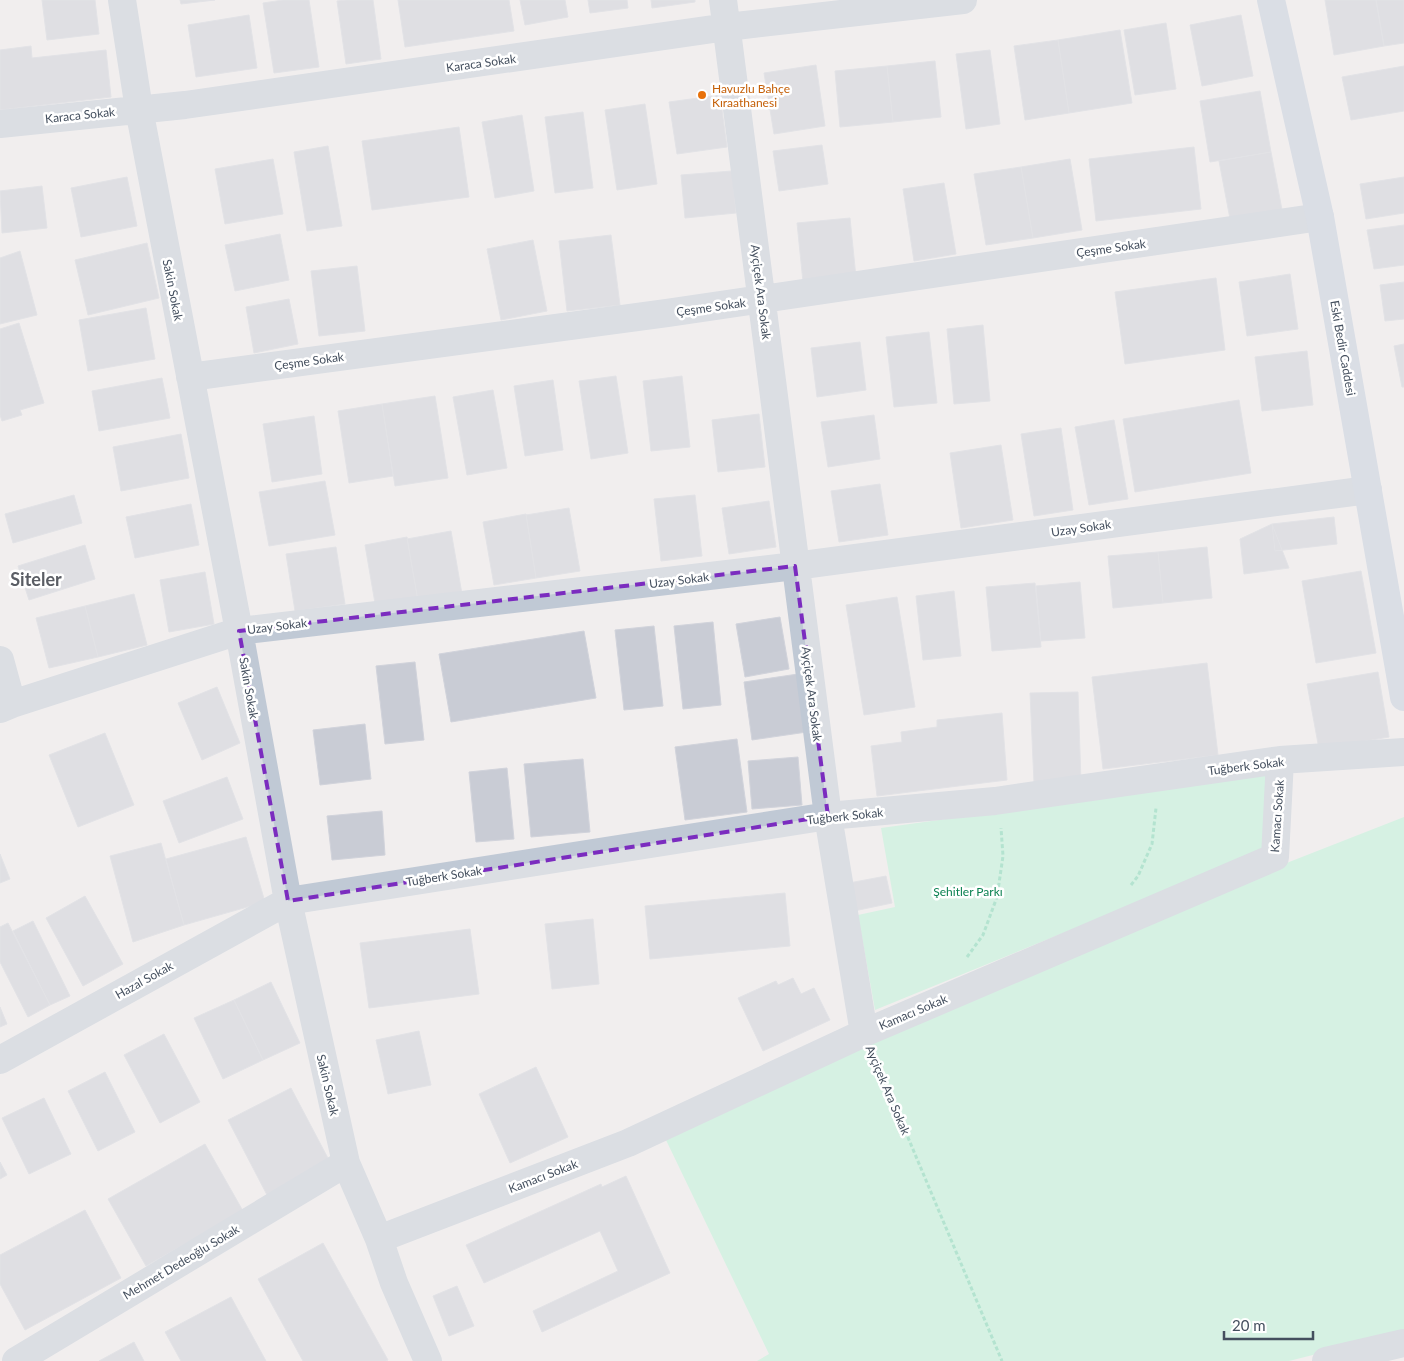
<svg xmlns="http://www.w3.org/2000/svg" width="1404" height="1361" font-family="Lato,sans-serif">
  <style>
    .green { fill: #b6f4d4 }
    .building { fill: #c9ccd5; stroke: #d1d3db }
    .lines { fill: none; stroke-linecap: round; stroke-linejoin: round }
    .path { stroke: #6ad6ab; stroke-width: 3; stroke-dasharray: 4 2.5; stroke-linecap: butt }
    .minor { stroke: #c0c9d5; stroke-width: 28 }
    .tertiary { stroke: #c0c9d5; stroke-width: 28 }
    .secondary { stroke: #bec9da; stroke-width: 28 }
    .marked { fill: none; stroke: #7b2cbf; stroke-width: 4; stroke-dasharray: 10 6; stroke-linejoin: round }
    .food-dot { fill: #e8710a; stroke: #fff; stroke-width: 2 }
    .labels { text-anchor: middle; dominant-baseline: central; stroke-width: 5; stroke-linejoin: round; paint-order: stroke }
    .street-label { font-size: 12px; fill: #444f5e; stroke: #fff }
    .food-label { font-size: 12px; fill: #c56008; stroke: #fff; text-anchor: start }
    .park-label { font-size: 12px; fill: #0c8252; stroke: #fff }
    .district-label { font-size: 18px; font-weight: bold; fill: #5a5d64; stroke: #fff }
  </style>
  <rect width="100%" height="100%" fill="#f1eeee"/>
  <path class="green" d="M1271 774 1264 851 875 1010 858 915 895 907 881 828Z
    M1404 817V1332L1289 1361H757L769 1354 666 1140 1100 936Z"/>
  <path class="building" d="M42 0H95L99 34 47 40Z
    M180 0H215L181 4Z
    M283 0H309L319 67 274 73 263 3Z
    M346 0H373L381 59 346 64 337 1Z
    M398 0H509L514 31 405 47Z
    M520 0H565L568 17 525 25Z
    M588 0H627L628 8 590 13Z
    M651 0H695V2L652 8Z
    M1325 0H1376L1384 46 1334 55Z
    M1376 0H1404V43L1384 46Z
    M249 15 257 68 196 77 188 25Z
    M1241 15 1253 76 1202 86 1190 25Z
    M1166 23 1176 89 1135 95 1124 30Z
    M1120 30 1132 103 1069 113 1058 40Z
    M1058 40 1069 113 1025 120 1014 46Z
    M31 46 32 58 106 50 111 97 0 110V50Z
    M990 50 1000 124 966 129 956 54Z
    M935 61 941 117 893 122 887 66Z
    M816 65 825 126 774 134 764 73Z
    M887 66 893 122 840 127 835 71Z
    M1404 66V111L1351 120 1342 77Z
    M1260 91 1271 152 1210 162 1200 101Z
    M720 95 727 147 677 154 669 102Z
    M645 104 657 184 617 190 605 110Z
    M583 112 593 188 555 193 545 117Z
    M522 115 534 191 495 198 482 122Z
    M459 127 469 197 372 210 362 141Z
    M822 145 828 184 779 191 773 151Z
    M328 146 342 226 307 231 294 152Z
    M1194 147 1201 209 1096 221 1089 159Z
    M1271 152 1283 215 1231 224 1219 161Z
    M273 159 283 214 225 224 215 169Z
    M1070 159 1082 230 1033 238 1021 167Z
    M1021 167 1033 238 986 245 974 174Z
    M732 171 736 213 685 218 681 175Z
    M127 177 137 226 81 237 71 188Z
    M1404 177V213L1366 219 1360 184Z
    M944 183 956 254 914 261 903 189Z
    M42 186 47 228 2 233 0 191Z
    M850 218 856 277 803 282 797 223Z
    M1404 225V265L1374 269 1367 230Z
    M280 234 289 280 235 291 225 245Z
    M611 235 620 305 567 311 559 241Z
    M533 240 547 311 501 320 487 249Z
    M147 243 159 298 88 315 75 260Z
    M20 251 37 315 0 324V258Z
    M357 266 365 331 319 336 311 271Z
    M1290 274 1298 329 1247 336 1239 282Z
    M1216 278 1225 350 1125 364 1115 292Z
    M1404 282V319L1385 321 1380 285Z
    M289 299 298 344 254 353 246 307Z
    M146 308 155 359 88 371 79 320Z
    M19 323 44 403 20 410 22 415 2 421 0 415V329Z
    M983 325 990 401 954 404 947 329Z
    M929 332 937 403 894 407 886 337Z
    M860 342 866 390 817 397 811 348Z
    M1404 344V387H1402L1394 346Z
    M1307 351 1313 405 1262 411 1255 357Z
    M616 376 628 453 591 459 579 381Z
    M682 376 690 447 651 451 643 381Z
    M162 378 170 418 99 431 92 391Z
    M553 380 563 450 525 456 514 386Z
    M493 390 507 468 467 475 453 397Z
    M435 396 448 478 395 486 382 404Z
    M1239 400 1251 473 1135 492 1123 419Z
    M382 404 393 476 349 483 338 411Z
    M759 414 765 467 718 472 712 420Z
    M874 415 880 459 828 467 821 422Z
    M314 416 322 474 272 482 263 424Z
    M1114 420 1128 499 1089 505 1075 427Z
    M1061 428 1073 510 1034 516 1021 434Z
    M181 434 189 478 121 491 113 447Z
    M1001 445 1013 520 961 528 950 453Z
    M325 481 335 535 269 546 259 492Z
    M880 484 888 535 839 542 831 491Z
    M74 495 82 523 13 543 5 514Z
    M695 495 702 556 661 561 654 499Z
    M769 501 776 547 729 554 722 508Z
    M191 504 199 545 135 558 126 517Z
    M569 508 580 571 536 578 526 515Z
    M526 514 536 578 494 585 483 522Z
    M1334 517 1337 544 1275 551 1272 524Z
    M1272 524 1289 568 1244 574 1240 539Z
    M451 531 462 594 418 601 407 539Z
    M407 537 418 601 376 609 365 545Z
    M85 545 95 579 29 600 18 566Z
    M336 547 345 604 295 611 286 554Z
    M1207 547 1212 598 1163 603 1158 552Z
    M1158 552 1163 603 1113 608 1108 556Z
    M1361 571 1376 653 1316 663 1302 581Z
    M205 572 214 624 169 632 160 580Z
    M1080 582 1085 638 1041 641 1036 586Z
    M1035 583 1041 647 992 651 986 587Z
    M954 591 961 656 923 660 916 596Z
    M134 594 147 645 98 657 85 606Z
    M897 597 915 707 864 715 846 605Z
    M85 606 98 657 49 668 36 618Z
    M780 617 789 669 745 677 736 624Z
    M713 622 721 705 683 709 674 626Z
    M654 626 663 706 624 710 615 630Z
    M584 631 596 698 451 722 439 654Z
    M415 662 424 740 385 744 376 666Z
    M1207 663 1218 755 1103 769 1092 677Z
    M1378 672 1389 737 1319 749 1307 684Z
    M798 674 807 732 752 740 744 682Z
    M217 687 240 743 202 760 178 703Z
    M1078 692 1081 782 1034 783 1030 693Z
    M1002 713 1007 780 877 796 871 746 902 742 901 732 937 727V720Z
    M365 724 371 779 320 785 313 730Z
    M105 733 134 805 78 827 49 755Z
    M737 739 747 812 685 820 675 747Z
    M798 757 802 805 752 809 748 761Z
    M583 759 590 832 531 837 524 764Z
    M507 768 514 839 476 842 469 772Z
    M227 777 243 819 179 843 163 801Z
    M382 811 385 855 332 860 327 816Z
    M246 837 265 902 184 925 166 859Z
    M161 843 184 925 133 942 110 856Z
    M0 854 10 879 0 883Z
    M886 876 892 903 854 911 849 883Z
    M785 893 790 946 650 959 645 906Z
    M85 896 123 964 83 986 46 918Z
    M593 919 599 984 552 989 545 924Z
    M33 921 70 996 50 1005 13 931Z
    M8 923 50 1005 28 1017 0 962V927Z
    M470 929 479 994 369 1008 360 943Z
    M793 978 801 994 814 988 830 1020 763 1051 738 998 776 981 778 985Z
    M271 982 300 1043 263 1060 234 1000Z
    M234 1000 263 1060 223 1079 194 1018Z
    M0 1007 7 1024 0 1027Z
    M419 1031 431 1085 388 1094 376 1040Z
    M164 1034 200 1102 160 1123 124 1055Z
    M536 1067 568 1137 510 1163 479 1094Z
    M105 1072 135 1132 98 1151 68 1091Z
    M291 1088 330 1162 267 1195 228 1120Z
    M44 1098 71 1154 29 1174 2 1118Z
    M205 1144 243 1211 146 1266 108 1199Z
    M0 1162 7 1175 0 1179Z
    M626 1176 670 1273 542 1332 533 1311 618 1271 600 1231 484 1283 466 1245 601 1184 602 1187Z
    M85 1210 121 1278 25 1330 0 1284V1255Z
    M323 1243 388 1360 386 1361H303L258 1279Z
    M457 1286 474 1326 449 1336 433 1296Z
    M231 1297 266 1361H181L165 1332Z
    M134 1342 144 1361H99Z"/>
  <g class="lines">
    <path class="path" d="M1131 885 1138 876 1152 844 1156 808
      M967 957 983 935 997 897 1003 856 1001 828
      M875 1059 1002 1361"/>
    <path class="minor" d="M122 0 139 109 239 631 288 901 346 1163 379 1239 394 1283 428 1361
      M723 0 828 816 864 1033
      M0 124 185 105 727 27 963 0
      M190 377 667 313 1320 217
      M0 660 12 704
      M0 709 12 704 239 631 795 566 1368 490
      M0 1060 288 901 828 816 995 801 1280 760 1404 752
      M379 1239 628 1143 864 1033 1275 857 1280 760
      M16 1361 346 1163"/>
    <path class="tertiary" d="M1326 1361 1404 1343"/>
    <path class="secondary" d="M1271 0 1320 217 1404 697"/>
  </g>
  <path d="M0 0H1404V1361H0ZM795 566 828 816 288 901 239 631Z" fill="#f1eeee" fill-opacity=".55" fill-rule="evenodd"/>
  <path class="marked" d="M795 566 828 816 288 901 239 631Z"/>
  <circle class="food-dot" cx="702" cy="95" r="5"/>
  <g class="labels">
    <g class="street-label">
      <text transform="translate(481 63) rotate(-8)">Karaca Sokak</text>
      <text transform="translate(80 115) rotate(-6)">Karaca Sokak</text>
      <text transform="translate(1111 248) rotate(-8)">Çeşme Sokak</text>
      <text transform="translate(173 290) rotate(79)">Sakin Sokak</text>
      <text transform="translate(761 292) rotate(83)">Ayçiçek Ara Sokak</text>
      <text transform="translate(711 307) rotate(-8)">Çeşme Sokak</text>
      <text transform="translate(1343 348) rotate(80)">Eski Bedir Caddesi</text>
      <text transform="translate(309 361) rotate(-8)">Çeşme Sokak</text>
      <text transform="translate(1081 528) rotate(-8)">Uzay Sokak</text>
      <text transform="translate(679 580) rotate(-7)">Uzay Sokak</text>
      <text transform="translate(277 626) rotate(-7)">Uzay Sokak</text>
      <text transform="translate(249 688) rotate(80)">Sakin Sokak</text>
      <text transform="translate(812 694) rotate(83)">Ayçiçek Ara Sokak</text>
      <text transform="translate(1246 766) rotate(-7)">Tuğberk Sokak</text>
      <text transform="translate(845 816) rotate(-6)">Tuğberk Sokak</text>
      <text transform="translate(1277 816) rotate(-86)">Kamacı Sokak</text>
      <text transform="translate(444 876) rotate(-9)">Tuğberk Sokak</text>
      <text transform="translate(144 980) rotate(-29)">Hazal Sokak</text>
      <text transform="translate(913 1012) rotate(-23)">Kamacı Sokak</text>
      <text transform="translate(328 1085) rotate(77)">Sakin Sokak</text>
      <text transform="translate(888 1090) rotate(67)">Ayçiçek Ara Sokak</text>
      <text transform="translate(543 1176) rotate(-21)">Kamacı Sokak</text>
      <text transform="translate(181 1262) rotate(-31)">Mehmet Dedeoğlu Sokak</text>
    </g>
    <g class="food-label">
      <text x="712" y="88">Havuzlu Bahçe<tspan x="712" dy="14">Kıraathanesi</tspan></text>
    </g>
    <g class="park-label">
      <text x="968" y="891">Şehitler Parkı</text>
    </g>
    <g class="district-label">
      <text x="36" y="579">Siteler</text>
    </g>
  </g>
  <path d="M1224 1331v8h89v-8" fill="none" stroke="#444f5e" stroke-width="2.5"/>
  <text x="1232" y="1331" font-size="15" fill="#444f5e" stroke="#ffffff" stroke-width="4" paint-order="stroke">20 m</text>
</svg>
